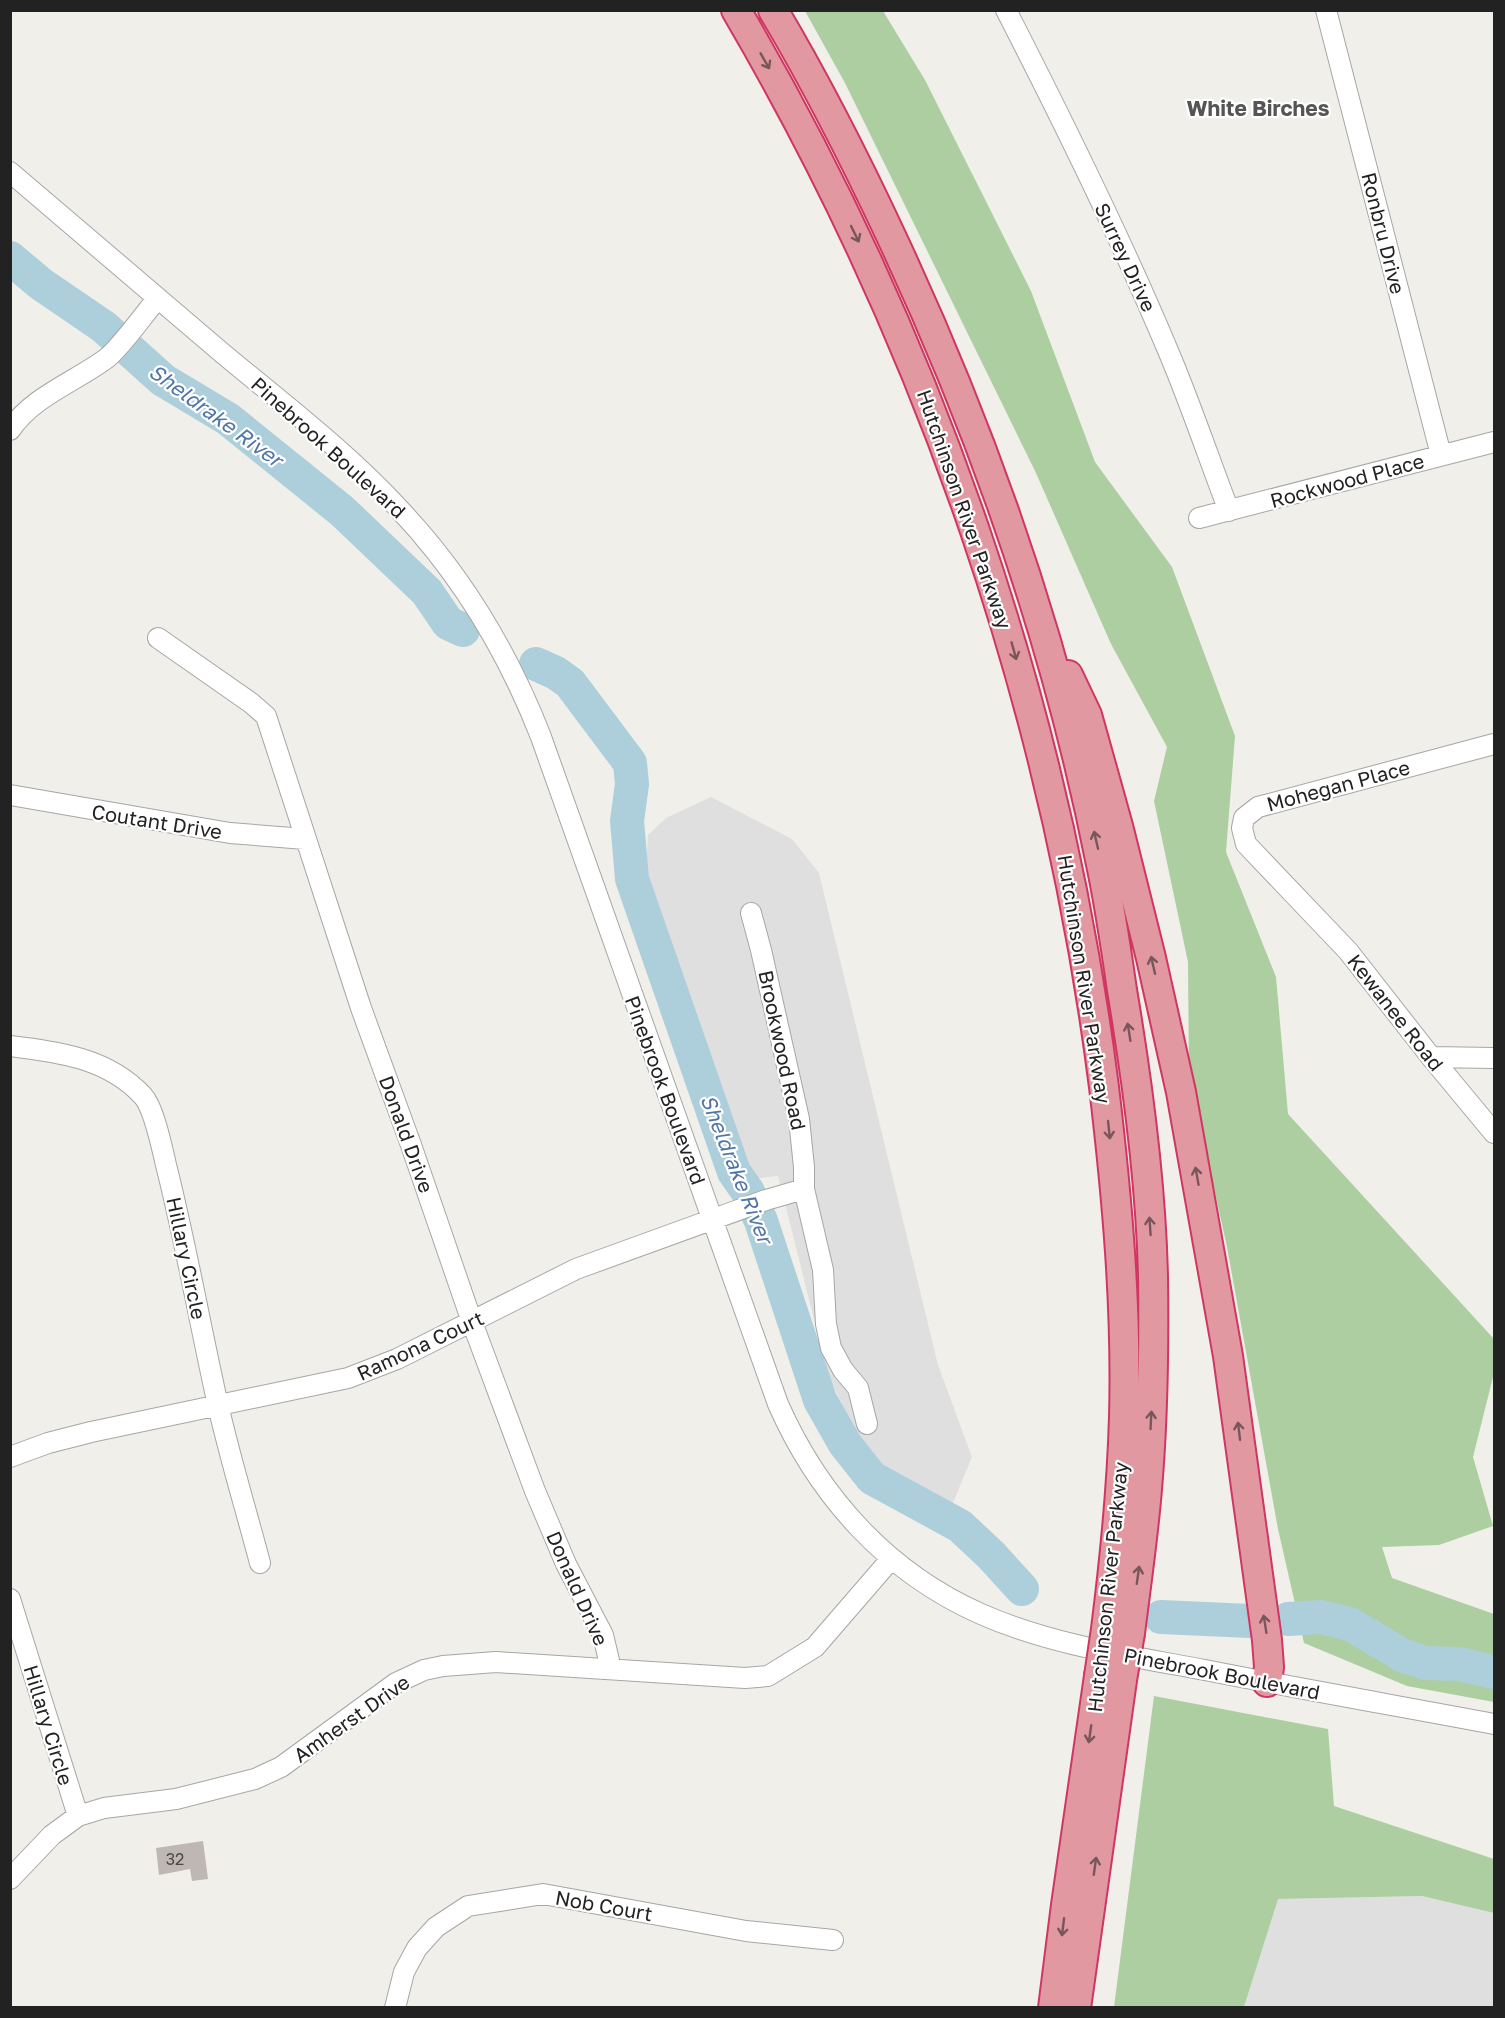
<svg xmlns="http://www.w3.org/2000/svg" width="1505" height="2018" font-family="'Golos Text',sans-serif">
  <style>
    .residential { fill: #e0dfdf }
    .forest { fill: #accea1 }
    .lines { fill: none; stroke-linecap: round; stroke-linejoin: round }
    .river { stroke: #adcfdb; stroke-width: 34 }
    .building { fill: #bfb8b2 }
    .minor-casing { stroke: #a6a6a6; stroke-width: 22 }
    .highway-casing { stroke: #d03662; stroke-width: 32 }
    .minor { stroke: #fff; stroke-width: 20 }
    .highway { stroke: #e298a1; stroke-width: 28 }
    .highway-bridge-casing { stroke: #d03662; stroke-width: 32; stroke-linecap: butt }
    .highway-bridge { stroke: #e298a1; stroke-width: 28 }
    .oneway { stroke: #78575b }
    .labels { text-anchor: middle; dominant-baseline: central; stroke-width: 4.5; stroke-linejoin: round; paint-order: stroke }
    .number-label { font-size: 16px; fill: #494846 }
    .street-label { font-size: 20px; fill: #222; stroke: #fff }
    .neighbourhood-label { font-size: 21px; font-weight: bold; fill: #555; stroke: #fff }
    .water-label { font-size: 21px; font-style: italic; fill: #5176a4; stroke: #fff }
  </style>
  <rect width="100%" height="100%" fill="#f1efea"/>
  <path class="residential" d="M711 797 792 839 819 873 938 1365 972 1457 945 1522 878 1479 828 1375 778 1176 751 1179 645 882 648 835 666 818Z
    M1422 1896 1494 1913V2007L1244 2008 1277 1899Z"/>
  <path class="forest" d="M805 11H883L925 80 1031 291 1095 462 1172 567 1235 736 1226 852 1276 977 1288 1114 1494 1339V1373L1473 1457 1493 1526 1439 1545 1382 1547 1392 1578 1494 1614V1702L1407 1686 1304 1643 1278 1529 1227 1247 1189 1075 1188 962 1154 801 1167 747 1111 644 1036 473 845 83Z
    M1154 1696 1328 1729 1334 1806 1494 1859V1913L1422 1896 1278 1899 1244 2007H1114Z"/>
  <g class="lines">
    <path class="river" d="M10 258 41 284 104 327 163 380 228 419 342 511 427 592 448 623 463 630
      M536 664 556 673 570 683 630 763 632 784 627 821 632 879 734 1172 748 1192 761 1221 820 1400 845 1444 872 1478 960 1526 991 1555 1022 1589
      M1161 1617 1250 1621
      M1288 1619 1321 1617 1350 1624 1402 1655 1425 1663 1459 1664 1494 1672"/>
  </g>
  <path class="building" d="M203 1841 208 1879 192 1881 190 1869 159 1875 156 1848Z"/>
  <g class="lines">
    <defs>
      <path id="minor" d="M1006 10C1064 123 1120 236 1169 353 1191 405 1209 459 1229 511
        M1326 10 1441 455
        M10 172C81 232 151 292 221 352 282 403 347 452 401 511 462 576 509 655 541 737L778 1404C819 1497 888 1573 981 1614 1051 1645 1130 1656 1205 1670 1301 1689 1398 1706 1494 1724
        M10 430C33 396 75 382 107 358 122 346 144 314 158 298
        M1199 518 1494 442
        M158 638 251 703 266 716 361 1008 411 1145 472 1322 535 1491 566 1564 603 1635 611 1669
        M1494 744 1258 807 1244 818 1242 828 1246 844 1348 951 1431 1057 1494 1133
        M10 795 230 833 305 839
        M751 913 761 950 799 1119 804 1167V1189L823 1270 826 1324 831 1348 843 1370 858 1388 867 1424
        M10 1046C59 1052 108 1058 143 1096 154 1108 162 1148 166 1165 186 1244 200 1325 218 1405 230 1458 246 1510 260 1563
        M1431 1057 1494 1058
        M10 1457 48 1443 91 1432 348 1378 397 1359 576 1269 766 1200 804 1189
        M10 1599 78 1816
        M10 1879 52 1835 78 1816 104 1808 176 1799 255 1779 281 1767 396 1683 424 1670 443 1666 496 1662 745 1678 768 1676 815 1647 891 1559
        M395 2008 404 1972 417 1948 436 1927 468 1906 543 1894 746 1931 833 1940"/>
      <path id="highway" d="M736 10C930 341 1056 707 1104 1087 1117 1196 1127 1308 1124 1417 1122 1488 1115 1558 1106 1629
        M773 10C817 84 855 159 891 236 985 436 1058 647 1101 864 1110 906 1116 948 1122 990 1138 1085 1151 1181 1153 1277 1154 1348 1153 1419 1147 1489 1143 1538 1136 1585 1130 1633
        M1068 675 1087 715 1118 826 1151 958 1181 1092 1228 1356 1267 1640 1269 1667 1267 1682
        M1053 2008 1066 1905 1099 1676
        M1076 2008 1122 1680"/>
    </defs>
    <use href="#minor" class="minor-casing"/>
    <use href="#highway" class="highway-casing"/>
    <use href="#minor" class="minor"/>
    <use href="#highway" class="highway"/>
    <defs>
      <path id="highway-bridge" d="M1099 1676 1106 1629
        M1122 1680 1130 1633"/>
    </defs>
    <use href="#highway-bridge" class="highway-bridge-casing"/>
    <use href="#highway-bridge" class="highway-bridge"/>
  </g>
  <defs><path id="oneway-shaft" d="M-6 0H5M1.5-3L5.5 0L1.5 3" fill="none" stroke-width="1.6" stroke-linecap="round" stroke-linejoin="round" transform="scale(1.5)"/></defs>
  <g class="oneway">
    <use href="#oneway-shaft" transform="translate(765 61) rotate(60)"/>
    <use href="#oneway-shaft" transform="translate(855 234) rotate(64)"/>
    <use href="#oneway-shaft" transform="translate(1014 651) rotate(74)"/>
    <use href="#oneway-shaft" transform="translate(1096 840) rotate(-103)"/>
    <use href="#oneway-shaft" transform="translate(1153 965) rotate(-103)"/>
    <use href="#oneway-shaft" transform="translate(1129 1032) rotate(-99)"/>
    <use href="#oneway-shaft" transform="translate(1109 1130) rotate(84)"/>
    <use href="#oneway-shaft" transform="translate(1197 1176) rotate(-100)"/>
    <use href="#oneway-shaft" transform="translate(1150 1226) rotate(-94)"/>
    <use href="#oneway-shaft" transform="translate(1151 1420) rotate(-87)"/>
    <use href="#oneway-shaft" transform="translate(1239 1431) rotate(-97)"/>
    <use href="#oneway-shaft" transform="translate(1138 1575) rotate(-82)"/>
    <use href="#oneway-shaft" transform="translate(1265 1624) rotate(-99)"/>
    <use href="#oneway-shaft" transform="translate(1090 1734) rotate(98)"/>
    <use href="#oneway-shaft" transform="translate(1095 1866) rotate(-82)"/>
    <use href="#oneway-shaft" transform="translate(1063 1927) rotate(97)"/>
  </g>
  <g class="labels">
    <g class="number-label">
      <text x="175" y="1859">32</text>
    </g>
    <g class="street-label">
      <text transform="translate(1384 233) rotate(76)">Ronbru Drive</text>
      <text transform="translate(1126 257) rotate(65)">Surrey Drive</text>
      <text transform="translate(329 447) rotate(42)">Pinebrook Boulevard</text>
      <text transform="translate(1347 480) rotate(-15)">Rockwood Place</text>
      <text transform="translate(965 509) rotate(71)">Hutchinson River Parkway</text>
      <text transform="translate(1338 785) rotate(-15)">Mohegan Place</text>
      <text transform="translate(157 821) rotate(9)">Coutant Drive</text>
      <text transform="translate(1085 979) rotate(81)">Hutchinson River Parkway</text>
      <text transform="translate(1396 1012) rotate(52)">Kewanee Road</text>
      <text transform="translate(783 1050) rotate(78)">Brookwood Road</text>
      <text transform="translate(666 1090) rotate(70)">Pinebrook Boulevard</text>
      <text transform="translate(407 1134) rotate(70)">Donald Drive</text>
      <text transform="translate(187 1258) rotate(78)">Hillary Circle</text>
      <text transform="translate(420 1345) rotate(-25)">Ramona Court</text>
      <text transform="translate(1107 1587) rotate(-84)">Hutchinson River Parkway</text>
      <text transform="translate(578 1588) rotate(66)">Donald Drive</text>
      <text transform="translate(1222 1673) rotate(11)">Pinebrook Boulevard</text>
      <text transform="translate(351 1718) rotate(-35)">Amherst Drive</text>
      <text transform="translate(49 1725) rotate(73)">Hillary Circle</text>
      <text transform="translate(604 1905) rotate(10)">Nob Court</text>
    </g>
    <g class="neighbourhood-label">
      <text x="1258" y="108">White Birches</text>
    </g>
    <g class="water-label">
      <text transform="translate(216 415) rotate(36)">Sheldrake River</text>
      <text transform="translate(737 1169) rotate(68)">Sheldrake River</text>
    </g>
  </g>
  <rect width="1505" height="2018" fill="none" stroke="#222222" stroke-width="24"/>
</svg>
